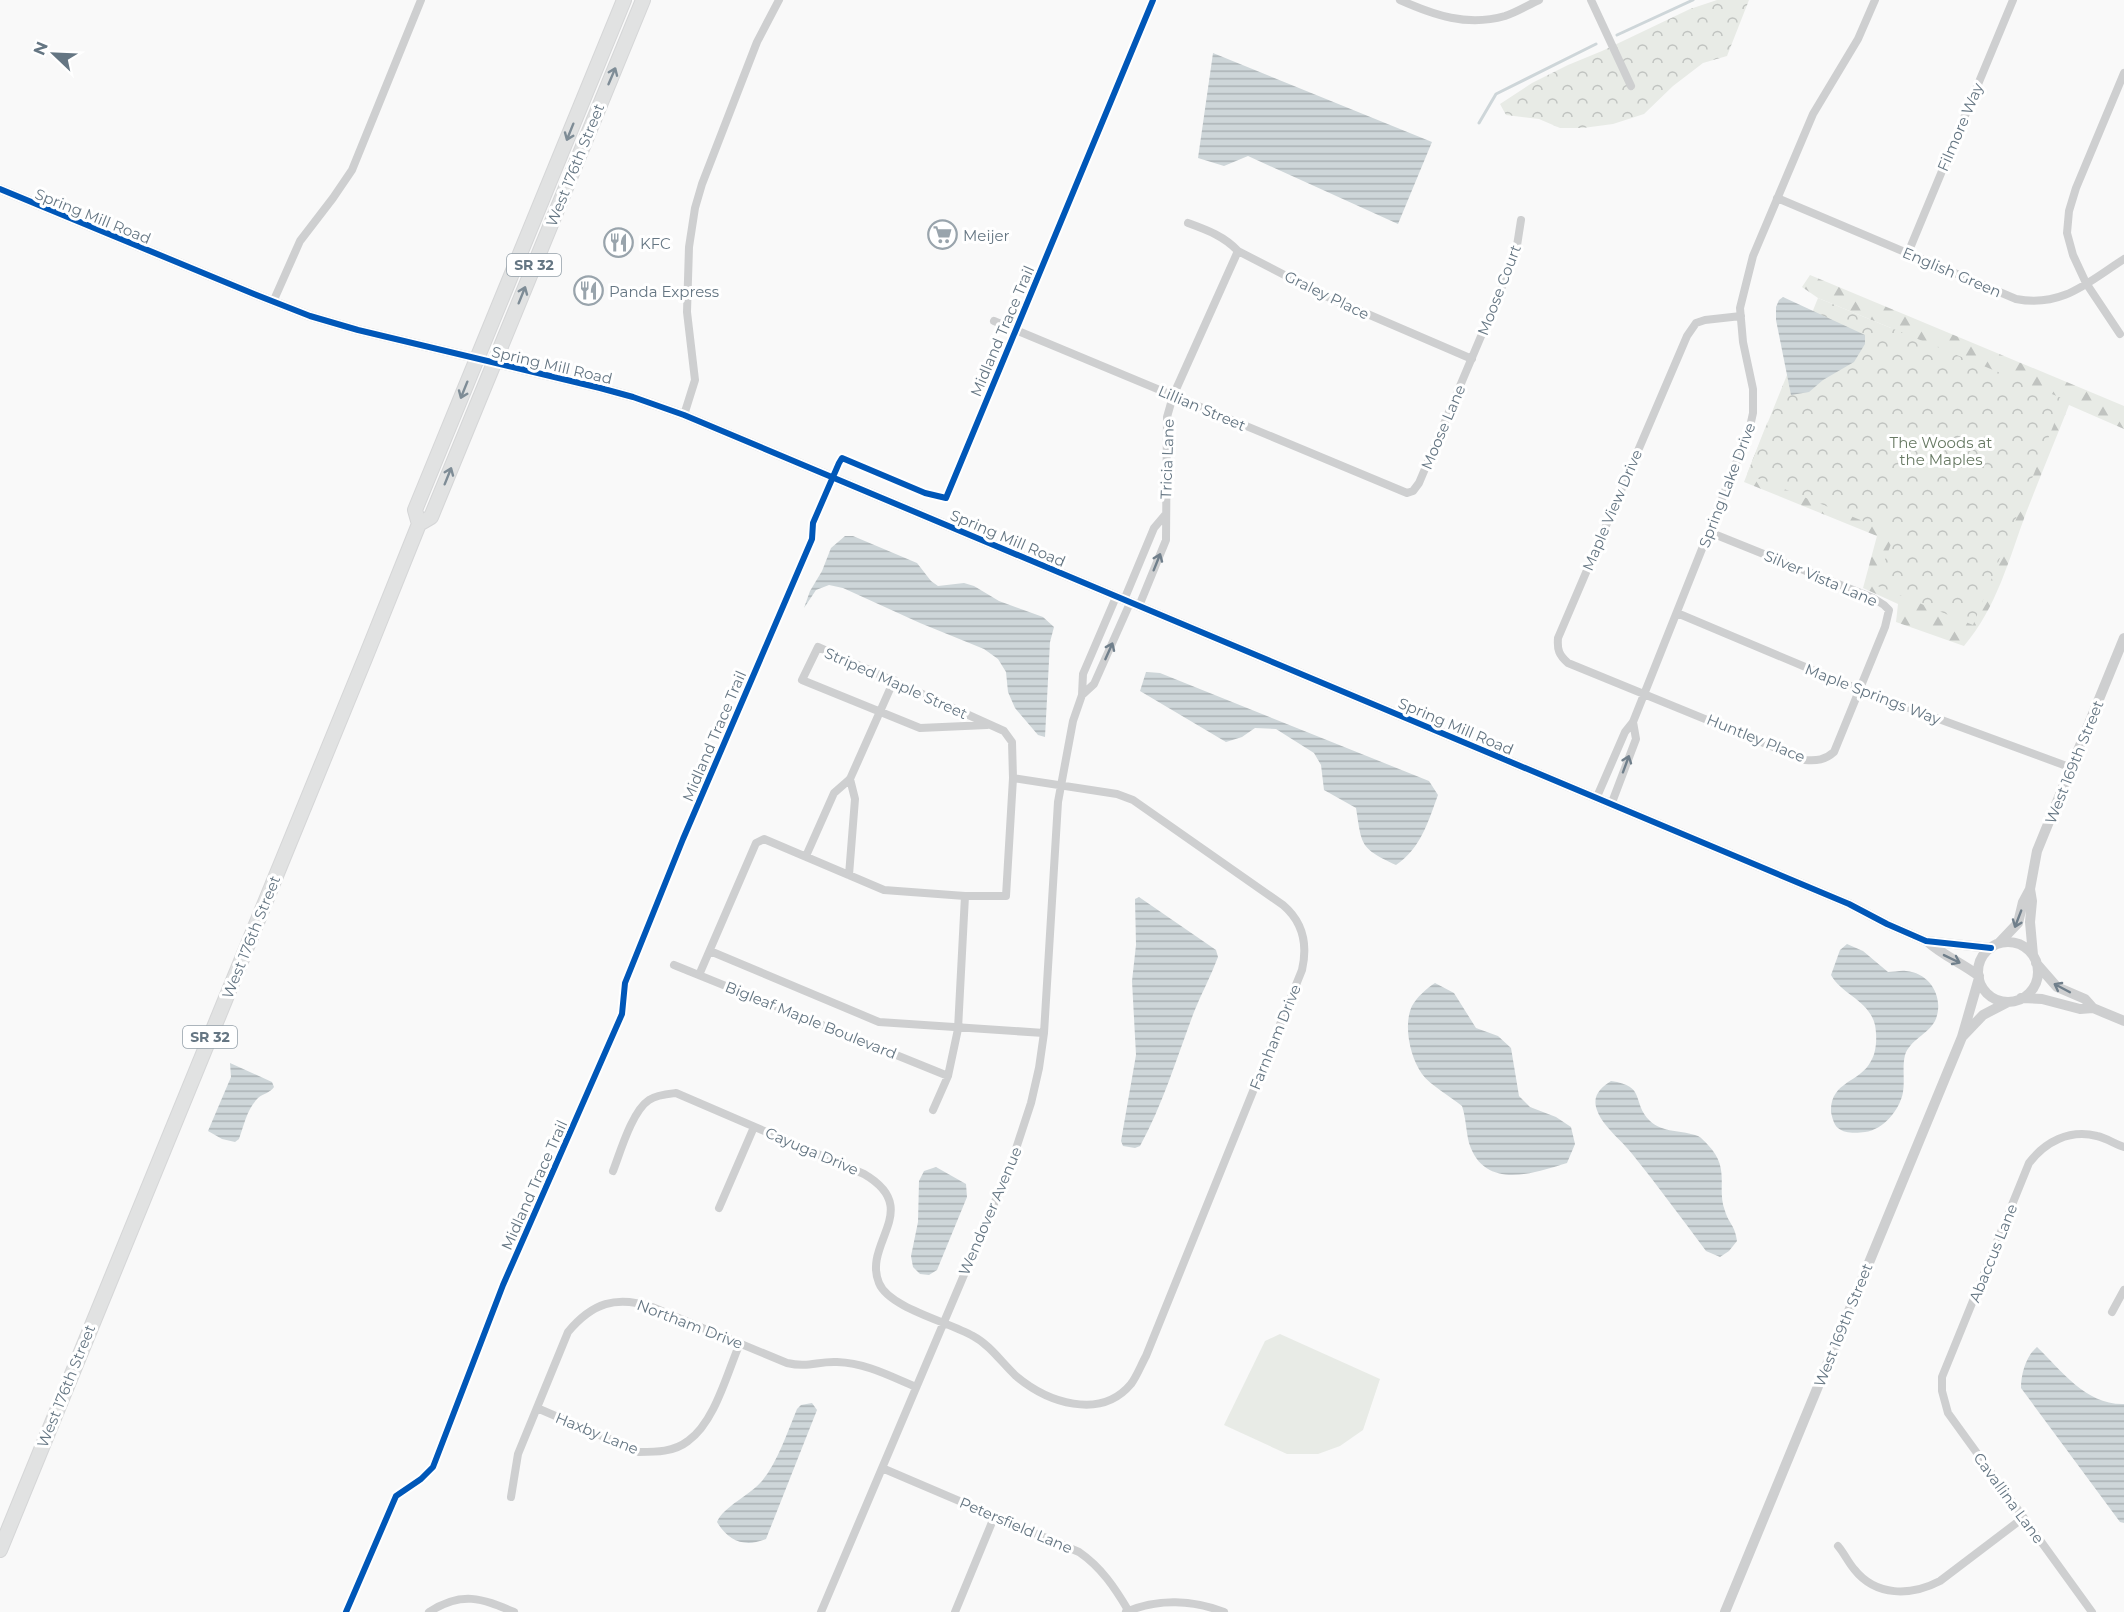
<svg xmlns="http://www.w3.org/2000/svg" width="2124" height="1612" font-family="Montserrat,sans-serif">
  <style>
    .green { fill: #e8ebe6 }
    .forest { fill: url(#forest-firs) }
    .park { fill: url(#park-crowns) }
    .water { fill: url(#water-rules) }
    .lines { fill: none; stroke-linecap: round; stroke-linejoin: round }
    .stream { stroke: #ced6d9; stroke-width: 3 }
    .primary-casing { stroke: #d5d6d7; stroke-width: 16 }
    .minor { stroke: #cecfd0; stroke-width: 8 }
    .tertiary { stroke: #cecfd0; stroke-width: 10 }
    .primary { stroke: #e1e2e2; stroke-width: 14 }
    .cycleway-casing { stroke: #fff; stroke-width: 10 }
    .cycleway { stroke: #0057b8; stroke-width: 6 }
    .oneway { stroke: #7e8c96 }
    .oneway2 { stroke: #707f8b }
    .labels { text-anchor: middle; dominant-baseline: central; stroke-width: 6; stroke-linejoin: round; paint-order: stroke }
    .shield { fill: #fff; stroke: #939fa8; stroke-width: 1.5 }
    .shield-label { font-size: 14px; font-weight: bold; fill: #657683 }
    .street-label { font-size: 15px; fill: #657683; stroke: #fff }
    .poi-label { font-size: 15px; fill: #657683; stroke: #fff; text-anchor: start }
    .park-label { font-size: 15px; fill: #687a64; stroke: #fff }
  </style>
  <defs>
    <pattern id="forest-firs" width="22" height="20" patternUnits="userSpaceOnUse" patternTransform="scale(1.5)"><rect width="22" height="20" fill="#e8ebe6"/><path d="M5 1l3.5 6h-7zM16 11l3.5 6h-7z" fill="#c0c3c0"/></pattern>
    <pattern id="park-crowns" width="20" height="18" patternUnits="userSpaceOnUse" patternTransform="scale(1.5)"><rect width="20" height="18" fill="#e8ebe6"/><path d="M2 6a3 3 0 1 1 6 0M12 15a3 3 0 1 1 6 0" fill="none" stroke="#c0c3c0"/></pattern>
    <pattern id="water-rules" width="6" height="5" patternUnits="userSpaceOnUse" patternTransform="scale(1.5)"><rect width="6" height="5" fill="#ced6d9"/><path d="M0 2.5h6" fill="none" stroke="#abb2b5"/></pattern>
  </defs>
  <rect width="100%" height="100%" fill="#f9f9f9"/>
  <path class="green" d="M1280 1334 1380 1379 1363 1430 1340 1446 1318 1454H1287L1224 1425 1265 1341Z"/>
  <path class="forest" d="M1810 275 2124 406V429L2069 405C2055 441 2040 477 2026 513 2009 559 1997 607 1964 646L1896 622 1898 604 1863 588 1877 536 1744 482 1767 423 1891 328 1818 298 1802 287Z"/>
  <path class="park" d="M1717 0H1749L1727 56 1703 63 1673 86 1644 114 1613 124 1583 128H1560L1539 119 1506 115 1500 104 1532 83 1568 65 1602 51 1690 9Z
    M1818 298 2064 399 1973 625 1875 585 1895 534 1747 474Z"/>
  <path class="water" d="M1213 53 1432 142 1398 224 1248 156 1224 166 1198 158Z
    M1783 297 1865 335V344L1854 362 1823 380 1809 392 1791 395 1776 320V307L1779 300Z
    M845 536H853L917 563 931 581 938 586 964 583 974 586 999 601 1043 617 1054 627 1050 642 1045 737 1038 735 1015 708 1008 692 1006 672 998 659 984 649 920 623 843 588 829 585 816 590 804 608 810 591 822 571 831 548Z
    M1146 672 1160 673 1429 781 1438 795C1428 822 1421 848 1396 865 1360 848 1362 846 1356 808L1324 790 1321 765 1314 753 1276 729 1255 728 1242 737 1226 742 1140 691Z
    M1139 897 1216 950 1218 957C1211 976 1201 994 1194 1012 1177 1057 1163 1104 1140 1146L1135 1148 1123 1146 1121 1141 1136 1055 1132 981 1136 945 1135 899Z
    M1847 944 1863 951 1888 972C1894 972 1901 970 1906 971 1931 973 1945 999 1935 1021 1928 1034 1910 1040 1905 1055 1902 1067 1905 1080 1903 1092 1900 1110 1883 1130 1865 1132 1857 1133 1845 1134 1838 1128 1834 1125 1832 1117 1831 1112 1830 1081 1860 1083 1871 1061 1877 1051 1877 1036 1875 1025 1869 1000 1842 995 1831 975L1840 950Z
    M1435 983 1454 993 1476 1028 1498 1036 1511 1048 1519 1096 1530 1107 1556 1117 1571 1127 1575 1144 1567 1163C1532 1174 1484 1190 1469 1143 1466 1131 1466 1118 1462 1106 1451 1097 1430 1085 1422 1074 1410 1057 1403 1025 1412 1006 1417 997 1426 989 1435 983Z
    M230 1063 272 1082 274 1087C270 1093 264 1093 258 1098 247 1109 244 1125 239 1139L235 1142 222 1139 208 1131 231 1077Z
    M1611 1081C1647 1086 1631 1102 1650 1121 1662 1133 1683 1130 1698 1136 1702 1138 1705 1142 1708 1145 1731 1169 1716 1187 1725 1211 1729 1224 1735 1225 1737 1241L1729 1251 1720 1257 1706 1251C1682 1219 1658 1186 1633 1155 1622 1140 1601 1126 1596 1107 1593 1094 1602 1087 1611 1081Z
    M936 1167 966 1184 967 1197 937 1270 929 1275 920 1274 913 1267 911 1256 918 1222 919 1181 924 1171Z
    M2037 1347C2062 1371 2086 1405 2124 1404V1523L2120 1522 2021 1388C2021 1374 2026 1356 2037 1347Z
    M812 1403 817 1410 766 1539C745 1548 728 1541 717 1522 723 1507 750 1495 762 1481 778 1461 787 1433 797 1409L801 1405Z"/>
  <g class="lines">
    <path class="stream" d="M1617 35 1693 0
      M1479 123 1496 94 1596 44"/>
    <defs>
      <path id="primary" d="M419 524 431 517 643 0
        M0 1550 366 656 419 524 415 510 624 0"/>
    </defs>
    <use href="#primary" class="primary-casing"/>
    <path class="minor" d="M1400 0C1434 15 1467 27 1505 16 1517 12 1528 5 1539 0
      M1591 0 1631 86
      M1777 198 2016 299C2062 308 2088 282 2124 259
      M1188 223C1207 230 1224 236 1238 251L1321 294 1472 359
      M1908 253 2013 0
      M273 302 300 241 333 198 352 170 421 0
      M994 321 1407 493 1413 491 1419 483 1509 270 1516 252 1521 220
      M2120 334 2086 283 2073 255 2067 233 2069 211 2076 188 2124 73
      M684 415 695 380 687 312 689 247 695 208 702 184 757 42 779 0
      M1709 532 1873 598 1884 605 1889 610 1885 627 1834 752C1825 760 1817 761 1805 760L1568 663C1559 655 1557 650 1558 638L1687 336 1696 323 1705 320 1741 316
      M1124 600 1154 528 1165 515
      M1139 606 1166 540 1167 417 1173 396 1238 251
      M1677 613 1860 690 2072 768
      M1082 695 1083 674 1116 597
      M1596 799 1625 732 1633 722 1749 431 1753 413V389L1743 342 1740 308 1753 256 1813 114 1858 39 1875 0
      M1611 805 1636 739 1633 722
      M806 856 834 793 850 779 894 680
      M849 875 855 799 850 779
      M710 951 879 1022 1044 1033
      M674 965 948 1076
      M699 975 756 843 764 839 884 890 965 896H1006L1013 778 1012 742 1004 731 818 647 802 680 920 728 987 725
      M933 1110 948 1076 958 1029 965 896
      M613 1171C620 1153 632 1111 649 1100 656 1095 667 1094 676 1093L864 1174C924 1209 862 1243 879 1283 889 1308 949 1322 973 1336 990 1345 1002 1363 1016 1376 1047 1402 1100 1421 1131 1384 1137 1376 1141 1365 1146 1356L1302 970C1308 944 1303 922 1283 905L1133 800 1117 794 1013 778
      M719 1208 754 1127
      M2112 1312 2124 1290
      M537 1408 639 1452C656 1452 674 1452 688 1441 715 1422 727 1373 740 1343
      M882 1468 1079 1552C1101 1567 1115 1588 1128 1610
      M511 1497 518 1454 568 1332C592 1303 616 1295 652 1307L787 1363C809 1368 817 1361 837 1362 866 1363 890 1376 916 1387
      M1838 1546C1844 1553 1848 1562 1854 1569 1876 1597 1911 1596 1940 1581L2023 1518
      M429 1612C462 1591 481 1598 514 1612
      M821 1612 1011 1164 1031 1103 1039 1068 1044 1033 1058 802 1073 721 1082 695 1094 684 1130 603
      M955 1612 995 1515
      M1126 1612C1158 1598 1193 1600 1224 1612
      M2092 1612 1948 1413 1942 1391V1377L2029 1163C2045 1142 2069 1129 2097 1136 2106 1138 2115 1144 2124 1147"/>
    <path class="tertiary" d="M0 189 254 294 310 316 358 330 600 388 633 397 684 415 1849 904 1887 924 1926 941 1991 948
      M2030 889 2037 851 2124 638
      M1927 941C1942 955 1962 963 1979 976
      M1978 972a30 30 0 1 1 60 0a30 30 0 1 1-60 0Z
      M1999 943 2018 923 2023 902 2030 889 2032 901 2030 922 2033 955
      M2036 963 2057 987 2085 999 2093 1008 2124 1021
      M1979 978 1962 1037 1983 1015 2008 1002
      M2021 998 2042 999 2080 1009 2093 1008
      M1725 1612 1962 1037"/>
    <use href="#primary" class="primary"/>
    <defs>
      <path id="cycleway" d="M0 189 254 294 310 316 358 330 600 388 633 397 684 415 1849 904 1887 924 1926 941 1991 948
        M346 1612 396 1496 421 1479 433 1467 503 1285 622 1014 625 983 683 839 812 539 813 523 839 463 842 458 925 493 946 498 1153 0"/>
    </defs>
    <use href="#cycleway" class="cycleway-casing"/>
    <use href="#cycleway" class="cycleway"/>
  </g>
  <defs><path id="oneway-shaft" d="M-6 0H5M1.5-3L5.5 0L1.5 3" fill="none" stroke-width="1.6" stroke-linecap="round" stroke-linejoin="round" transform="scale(1.5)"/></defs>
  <g class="oneway">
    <use href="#oneway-shaft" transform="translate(612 76) rotate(-67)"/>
    <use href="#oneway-shaft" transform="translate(570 132) rotate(112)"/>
    <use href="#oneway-shaft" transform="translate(522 295) rotate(-68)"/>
    <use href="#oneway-shaft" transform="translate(464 390) rotate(112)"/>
    <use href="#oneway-shaft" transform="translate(448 476) rotate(-68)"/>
  </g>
  <g class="oneway2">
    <use href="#oneway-shaft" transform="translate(1157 562) rotate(-68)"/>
    <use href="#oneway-shaft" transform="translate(1109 651) rotate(-66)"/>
    <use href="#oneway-shaft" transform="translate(1626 764) rotate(-70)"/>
    <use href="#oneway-shaft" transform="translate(2018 919) rotate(111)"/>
    <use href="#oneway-shaft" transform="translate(1952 959) rotate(26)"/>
    <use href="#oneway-shaft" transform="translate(2062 988) rotate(-152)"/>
  </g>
  <defs>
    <symbol id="supermarket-ring" viewBox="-11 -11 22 22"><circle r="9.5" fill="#fff" stroke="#99a4ac" stroke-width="1.5"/><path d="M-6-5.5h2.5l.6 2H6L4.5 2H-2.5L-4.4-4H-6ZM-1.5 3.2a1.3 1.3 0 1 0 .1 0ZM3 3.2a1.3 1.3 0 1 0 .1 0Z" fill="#99a4ac"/></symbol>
    <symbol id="restaurant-ring" viewBox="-11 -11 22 22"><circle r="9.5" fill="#fff" stroke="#99a4ac" stroke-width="1.5"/><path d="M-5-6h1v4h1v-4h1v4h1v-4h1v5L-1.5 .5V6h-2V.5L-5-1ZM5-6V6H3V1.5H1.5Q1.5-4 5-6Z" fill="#99a4ac"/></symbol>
  </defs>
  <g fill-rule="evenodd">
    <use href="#supermarket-ring" x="926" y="218" width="33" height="33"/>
    <use href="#restaurant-ring" x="602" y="226" width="33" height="33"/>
    <use href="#restaurant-ring" x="572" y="274" width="33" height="33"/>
  </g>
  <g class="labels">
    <g class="shield">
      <rect x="507" y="254" width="54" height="22" rx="4.5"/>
      <rect x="183" y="1026" width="54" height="22" rx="4.5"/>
    </g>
    <g class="shield-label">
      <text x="534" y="265">SR 32</text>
      <text x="210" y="1037">SR 32</text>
    </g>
    <g class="street-label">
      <text transform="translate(1960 127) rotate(-67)">Filmore Way</text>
      <text transform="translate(575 165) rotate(-68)">West 176th Street</text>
      <text transform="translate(93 216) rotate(22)">Spring Mill Road</text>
      <text transform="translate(1952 272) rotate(23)">English Green</text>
      <text transform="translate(1499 290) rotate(-69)">Moose Court</text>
      <text transform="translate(1327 295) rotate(26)">Graley Place</text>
      <text transform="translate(1002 331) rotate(-67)">Midland Trace Trail</text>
      <text transform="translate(552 365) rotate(13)">Spring Mill Road</text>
      <text transform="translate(1202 408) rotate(23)">Lillian Street</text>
      <text transform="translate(1443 427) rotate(-67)">Moose Lane</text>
      <text transform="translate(1167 459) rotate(-88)">Tricia Lane</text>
      <text transform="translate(1727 485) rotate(-69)">Spring Lake Drive</text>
      <text transform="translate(1612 510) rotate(-67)">Maple View Drive</text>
      <text transform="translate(1008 538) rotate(23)">Spring Mill Road</text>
      <text transform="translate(1821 578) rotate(23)">Silver Vista Lane</text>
      <text transform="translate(896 683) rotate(24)">Striped Maple Street</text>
      <text transform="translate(1873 694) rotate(21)">Maple Springs Way</text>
      <text transform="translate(1456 726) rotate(23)">Spring Mill Road</text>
      <text transform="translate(714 736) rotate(-67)">Midland Trace Trail</text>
      <text transform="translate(1756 738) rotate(22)">Huntley Place</text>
      <text transform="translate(2074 762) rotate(-68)">West 169th Street</text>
      <text transform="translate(251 937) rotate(-68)">West 176th Street</text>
      <text transform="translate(811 1020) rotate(22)">Bigleaf Maple Boulevard</text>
      <text transform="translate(1275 1037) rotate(-68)">Farnham Drive</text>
      <text transform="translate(812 1151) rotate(23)">Cayuga Drive</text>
      <text transform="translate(534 1185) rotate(-66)">Midland Trace Trail</text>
      <text transform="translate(990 1211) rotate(-67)">Wendover Avenue</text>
      <text transform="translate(1993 1253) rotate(-68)">Abaccus Lane</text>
      <text transform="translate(690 1324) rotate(21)">Northam Drive</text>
      <text transform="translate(1843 1325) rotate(-68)">West 169th Street</text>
      <text transform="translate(66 1386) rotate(-68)">West 176th Street</text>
      <text transform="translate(597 1433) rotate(22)">Haxby Lane</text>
      <text transform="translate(2009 1498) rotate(54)">Cavallina Lane</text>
      <text transform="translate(1016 1525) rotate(23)">Petersfield Lane</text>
    </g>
    <g class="poi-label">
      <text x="963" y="235">Meijer</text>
      <text x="640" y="243">KFC</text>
      <text x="609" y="291">Panda Express</text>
    </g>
    <g class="park-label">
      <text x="1941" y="442">The Woods at<tspan x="1941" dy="17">the Maples</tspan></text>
    </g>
  </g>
  <g transform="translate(54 54) rotate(293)" stroke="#ffffff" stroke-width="4.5" paint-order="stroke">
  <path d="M0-4.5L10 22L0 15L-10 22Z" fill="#657683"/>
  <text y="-9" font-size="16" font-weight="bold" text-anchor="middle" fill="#657683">N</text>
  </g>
</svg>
